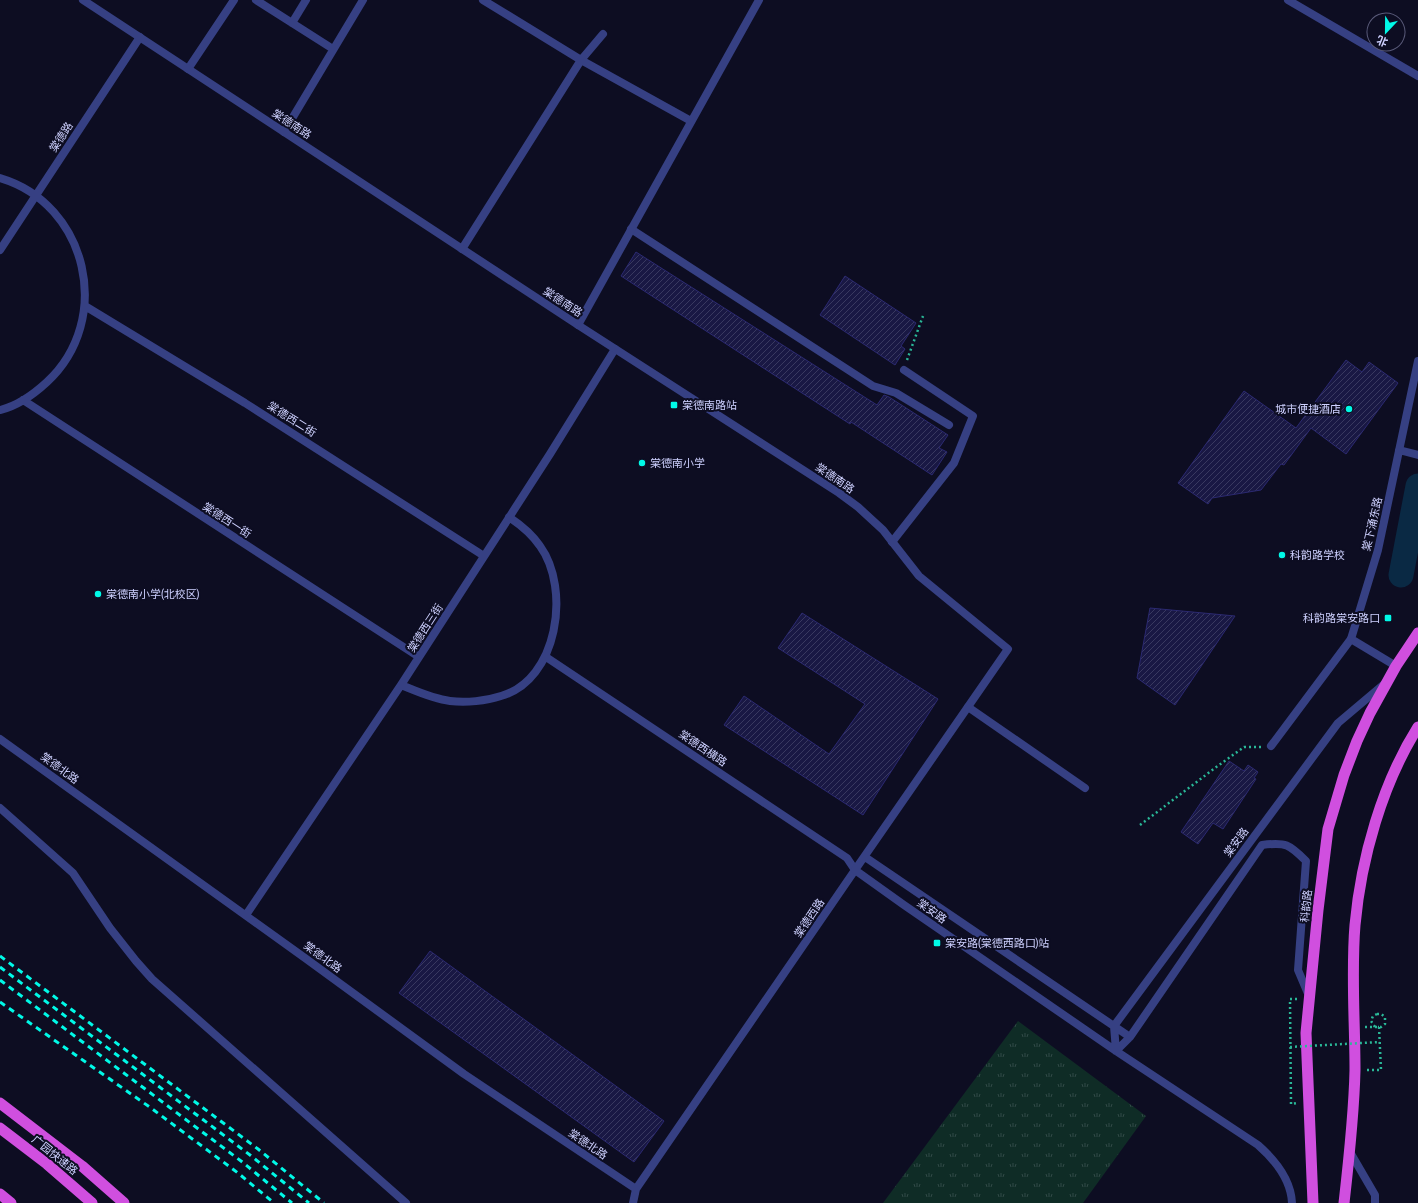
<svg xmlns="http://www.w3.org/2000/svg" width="1418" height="1203" font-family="'Asap Condensed','Noto Sans SC',sans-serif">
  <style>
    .park { fill: url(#park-tufts) }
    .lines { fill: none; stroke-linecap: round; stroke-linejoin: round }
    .river { stroke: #0a2944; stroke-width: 25 }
    .building { fill: url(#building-hatch); stroke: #2b2971 }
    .path { stroke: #2ab797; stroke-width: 2.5; stroke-dasharray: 2 3; stroke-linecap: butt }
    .service { stroke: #364083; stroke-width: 8 }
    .minor { stroke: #364083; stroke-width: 8 }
    .tertiary { stroke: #364083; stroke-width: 8 }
    .trunk { stroke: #d04fdf; stroke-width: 11 }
    .rail { stroke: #00f9e7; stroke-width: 3; stroke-dasharray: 6 5; stroke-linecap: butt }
    .path-bridge { stroke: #2ab797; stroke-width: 2.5; stroke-dasharray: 2 3; stroke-linecap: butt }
    .poi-dot { fill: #00f9e7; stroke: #0d0d22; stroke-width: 1.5 }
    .labels { text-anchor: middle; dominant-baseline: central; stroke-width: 4; stroke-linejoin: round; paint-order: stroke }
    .street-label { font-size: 11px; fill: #ced1ff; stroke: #0d0d22 }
    .poi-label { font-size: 11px; fill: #ced1ff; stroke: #0d0d22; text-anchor: start }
  </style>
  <defs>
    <pattern id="park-tufts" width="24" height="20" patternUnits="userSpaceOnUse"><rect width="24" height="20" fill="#0f2c26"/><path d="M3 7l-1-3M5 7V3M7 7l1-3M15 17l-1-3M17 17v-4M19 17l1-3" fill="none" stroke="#314a47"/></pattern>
    <pattern id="building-hatch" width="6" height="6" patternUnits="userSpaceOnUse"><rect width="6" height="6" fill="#191844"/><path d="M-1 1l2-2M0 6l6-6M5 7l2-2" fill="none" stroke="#393960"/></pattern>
  </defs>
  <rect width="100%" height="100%" fill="#0d0d22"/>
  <path class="park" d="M1018 1021 1146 1116 1083 1203H883Z"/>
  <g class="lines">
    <path class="river" d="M1401 575 1418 486"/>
  </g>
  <path class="building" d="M636 252 877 405 884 395 889 397 948 435 939 448 947 452 932 475 851 422 850 424 621 276Z
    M845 276 916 323 901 346 905 349 895 365 820 315Z
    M1346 360 1362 372 1369 362 1398 383 1346 454 1311 428 1284 465 1281 464 1261 490 1212 498 1208 504 1178 483 1244 391 1296 428Z
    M1150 608 1235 616 1175 705 1137 678Z
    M802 613 938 699 863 815 724 725 744 696 829 754 865 704 778 648Z
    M1229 761 1244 771 1248 765 1258 772 1254 778 1256 779 1223 829 1213 823 1198 844 1181 832Z
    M430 951 664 1121 634 1162 399 993Z"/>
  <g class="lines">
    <path class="path" d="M907 360 923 316
      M1140 825 1215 768 1244 747H1261
      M1297 999H1290L1291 1104 1297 1103
      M1365 1027H1381L1385 1024V1017L1381 1014H1377
      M1367 1070H1381L1379 1027"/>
    <path class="service" d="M256 0 333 49
      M483 0 581 60 691 121
      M1288 0 1418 76
      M292 23 306 0
      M188 69 234 0
      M284 132 363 0
      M631 229 873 386 896 393 949 425
      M462 249 581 60 603 34
      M892 542 954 463 973 416 904 370
      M968 707 1085 788
      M1271 746 1351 639
      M0 808 73 873 110 928 136 961 152 979 406 1203"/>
    <path class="minor" d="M0 178C88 204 114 320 47 382 34 394 17 406 0 410
      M0 250 140 37
      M85 306 245 403 484 556
      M578 325 759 0
      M23 400 419 657
      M1399 450 1418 455
      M546 657 847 858 855 870 636 1189 633 1203
      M1396 666 1351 639 1378 550 1418 361
      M401 685C416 691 433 699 450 701 466 703 486 701 501 696 558 680 571 589 540 546 532 534 521 525 509 517
      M0 739 305 958 464 1074 636 1189
      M246 915 401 685 550 454 615 349"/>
    <path class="tertiary" d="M83 0 578 325 839 493 858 507 883 530 919 576 1008 649 855 870 904 905 1116 1051 1258 1145C1275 1160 1291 1179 1292 1203
      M865 857 1130 1037
      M1116 1051 1114 1026 1338 723 1383 685
      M1116 1051 1130 1037 1262 845C1286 842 1289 844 1306 861L1298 970 1309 996
      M1350 1152 1375 1195V1203"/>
    <path class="trunk" d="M0 1103 82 1166 124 1203
      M0 1128 47 1164 92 1203
      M0 1194 11 1203
      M1313 1203 1306 1033 1318 910 1328 829 1344 775 1357 741 1370 713 1396 666 1418 633
      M1344 1203C1349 1159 1354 1115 1355 1070 1355 1022 1351 973 1355 925 1361 859 1382 784 1418 727"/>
    <path class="rail" d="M0 956 258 1149 324 1203
      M0 967 250 1155 309 1203
      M0 980 241 1161 292 1203
      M0 1002 151 1108 238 1173 274 1203"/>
    <path class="path-bridge" d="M1377 1014 1373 1016 1371 1021 1375 1027H1379
      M1290 1047 1380 1042"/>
  </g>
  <g class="poi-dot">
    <rect x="670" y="401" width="8" height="8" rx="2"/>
    <circle cx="1349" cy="409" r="4"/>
    <circle cx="642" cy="463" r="4"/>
    <circle cx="1282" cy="555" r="4"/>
    <circle cx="98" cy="594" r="4"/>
    <rect x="1384" y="614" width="8" height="8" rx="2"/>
    <rect x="933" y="939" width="8" height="8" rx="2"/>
  </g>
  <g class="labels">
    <g class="street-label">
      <text transform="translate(292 124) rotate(33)">棠德南路</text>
      <text transform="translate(61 137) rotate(-57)">棠德路</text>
      <text transform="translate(563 302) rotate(33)">棠德南路</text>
      <text transform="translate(292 419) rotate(32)">棠德西二街</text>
      <text transform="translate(835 478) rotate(34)">棠德南路</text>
      <text transform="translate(227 520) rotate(33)">棠德西一街</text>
      <text transform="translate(1372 524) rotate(-77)">棠下涌东路</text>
      <text transform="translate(425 628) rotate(-57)">棠德西三街</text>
      <text transform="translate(703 748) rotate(34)">棠德西横路</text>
      <text transform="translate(60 768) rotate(36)">棠德北路</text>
      <text transform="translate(1236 842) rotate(-54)">棠安路</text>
      <text transform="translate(1306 906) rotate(-84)">科韵路</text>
      <text transform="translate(932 911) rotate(35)">棠安路</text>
      <text transform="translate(809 918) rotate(-56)">棠德西路</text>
      <text transform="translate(323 957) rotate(36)">棠德北路</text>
      <text transform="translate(588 1144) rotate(34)">棠德北路</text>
      <text transform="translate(55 1155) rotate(39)">广园快速路</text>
    </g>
    <g class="poi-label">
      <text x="682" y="405">棠德南路站</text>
      <text x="1341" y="409" text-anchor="end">城市便捷酒店</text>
      <text x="650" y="463">棠德南小学</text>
      <text x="1290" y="555">科韵路学校</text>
      <text x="106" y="594">棠德南小学(北校区)</text>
      <text x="1380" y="618" text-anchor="end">科韵路棠安路口</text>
      <text x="945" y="943">棠安路(棠德西路口)站</text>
    </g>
  </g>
  <g transform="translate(1386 32) rotate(202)"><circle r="19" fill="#0d0d22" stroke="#5a5b7a"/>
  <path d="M0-3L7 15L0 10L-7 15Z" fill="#00f9e7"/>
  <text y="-6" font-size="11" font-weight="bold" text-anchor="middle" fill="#ced1ff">北</text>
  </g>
</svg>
